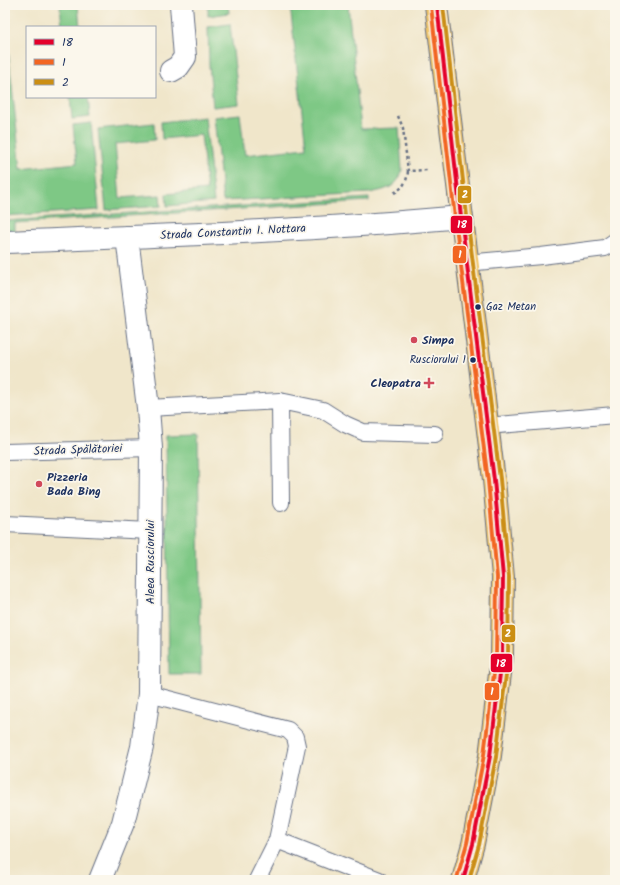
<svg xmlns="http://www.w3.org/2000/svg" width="620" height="885" font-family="Kalam,sans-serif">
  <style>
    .green { fill: #7ec885; stroke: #4c7c72 }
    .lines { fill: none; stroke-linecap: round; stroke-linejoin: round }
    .lane-casing { stroke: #666f84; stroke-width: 18 }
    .street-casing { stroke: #666f84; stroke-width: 24 }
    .primary-casing { stroke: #666f84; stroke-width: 24 }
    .path { stroke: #666f84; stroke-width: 2.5; stroke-dasharray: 3 3; stroke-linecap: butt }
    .lane { stroke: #fff; stroke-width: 16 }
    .street { stroke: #fff; stroke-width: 22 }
    .primary { stroke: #efc469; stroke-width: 22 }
    .bus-1-casing { stroke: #fbf7ec; stroke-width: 7 }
    .bus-2-casing { stroke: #fbf7ec; stroke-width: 7 }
    .bus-3-casing { stroke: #fbf7ec; stroke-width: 7 }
    .bus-1 { stroke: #e4002b; stroke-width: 4 }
    .bus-2 { stroke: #f26522; stroke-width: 4 }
    .bus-3 { stroke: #cb8e13; stroke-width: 4 }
    .bus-dot { fill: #1b2f5e; stroke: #fbf7ec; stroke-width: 1.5 }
    .poi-dot { fill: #d1495b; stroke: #fbf7ec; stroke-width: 1.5 }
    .labels { text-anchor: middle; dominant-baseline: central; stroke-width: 3.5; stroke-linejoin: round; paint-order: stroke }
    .bus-label { font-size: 11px; fill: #1b2f5e; stroke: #fbf7ec; text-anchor: start }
    .street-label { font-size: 12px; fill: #1b2f5e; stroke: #fbf7ec }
    .poi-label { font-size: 12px; font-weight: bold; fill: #1b2f5e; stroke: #fbf7ec; text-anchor: start }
    .line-badge { stroke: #fbf7ec; stroke-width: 1.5 }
    .badge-label { font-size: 11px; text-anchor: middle; font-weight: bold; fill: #fff }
  </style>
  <rect width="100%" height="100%" fill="#fbf7ec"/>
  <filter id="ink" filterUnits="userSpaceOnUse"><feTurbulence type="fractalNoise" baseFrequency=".025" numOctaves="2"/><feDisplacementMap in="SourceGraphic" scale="8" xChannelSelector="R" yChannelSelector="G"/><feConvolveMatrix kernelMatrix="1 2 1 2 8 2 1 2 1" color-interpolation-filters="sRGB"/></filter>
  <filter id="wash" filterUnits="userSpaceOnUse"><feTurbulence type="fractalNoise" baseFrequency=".012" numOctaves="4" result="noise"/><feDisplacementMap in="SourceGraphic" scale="16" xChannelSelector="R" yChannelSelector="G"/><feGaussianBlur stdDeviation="0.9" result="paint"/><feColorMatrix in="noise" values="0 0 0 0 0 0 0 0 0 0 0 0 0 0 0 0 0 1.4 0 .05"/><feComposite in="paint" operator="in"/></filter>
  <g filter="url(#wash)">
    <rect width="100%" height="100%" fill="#f0e6ca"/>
    <path class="green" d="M60 5H78L80 27H62Z
      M208 5H228L229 13 208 16Z
      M290 5H348L361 129 399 128 402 170C398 188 385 190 369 193L223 201 214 117 240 114 245 155 306 148Z
      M5 22 21 169 77 163 73 125 91 123 99 210 5 216Z
      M230 24 239 104 213 107 209 65 208 27Z
      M70 97H88L90 117 72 119Z
      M205 117 214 202 167 206 166 194 207 190 201 135 162 139 161 122Z
      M154 123 155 140 115 144 120 198 160 195 161 206 106 210 98 129Z
      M369 198V201L15 223V235L7 233 5 231V221Z
      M198 434 201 674H169L166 435Z"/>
  </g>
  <g filter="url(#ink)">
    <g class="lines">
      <defs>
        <path id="lane" d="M466 263 541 256 605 248 615 241
          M280 401 281 503
          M148 408 280 401 323 410 345 424 363 432 435 434
          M487 426 615 415
          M5 452 151 448
          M5 524 150 531
          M149 694 288 730 295 737 297 746 277 840 257 880
          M277 840 379 880"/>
        <path id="street" d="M171 71 178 67 185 57 181 5
          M5 242C157 236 309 231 461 217
          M100 880 123 823 142 747 149 694 151 448 148 408 127 237"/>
        <path id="primary" d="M436 5 494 480 503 577 502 657 490 756 473 844 463 880"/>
      </defs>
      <use href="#lane" class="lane-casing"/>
      <use href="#street" class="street-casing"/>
      <use href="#primary" class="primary-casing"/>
      <path class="path" d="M398 116 403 128 408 171 427 170
        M394 193C403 188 407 182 408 171"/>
      <use href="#lane" class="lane"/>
      <use href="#street" class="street"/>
      <use href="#primary" class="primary"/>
      <defs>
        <path id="bus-1" d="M437 5 461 217 494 480 503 577 502 657 490 756 473 844 463 880"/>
        <path id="bus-2" d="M431 6 455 218 488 481 497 577 496 657 484 755 467 843 457 878"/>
        <path id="bus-3" d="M443 5 467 216 500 479 509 577 508 658 496 757 479 845 469 880"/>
      </defs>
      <use href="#bus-1" class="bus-1-casing"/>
      <use href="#bus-2" class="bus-2-casing"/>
      <use href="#bus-3" class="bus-3-casing"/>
      <use href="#bus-1" class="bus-1"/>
      <use href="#bus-2" class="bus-2"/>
      <use href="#bus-3" class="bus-3"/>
    </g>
  </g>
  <g class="bus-dot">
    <circle cx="478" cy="307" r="3.5"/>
    <circle cx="473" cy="360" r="3.5"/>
  </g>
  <g class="poi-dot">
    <circle cx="414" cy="340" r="4"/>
    <path d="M427 377h4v4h4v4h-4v4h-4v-4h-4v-4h4z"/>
    <circle cx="39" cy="484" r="4"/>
  </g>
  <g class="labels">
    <g class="bus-label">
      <text x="486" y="307">Gaz Metan</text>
      <text x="466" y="360" text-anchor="end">Rusciorului 1</text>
    </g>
    <g class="street-label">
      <text transform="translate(233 232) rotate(-3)">Strada Constantin I. Nottara</text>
      <text transform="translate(78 450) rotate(-2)">Strada Spălătoriei</text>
      <text transform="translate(150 562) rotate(-90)">Aleea Rusciorului</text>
    </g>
    <g class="poi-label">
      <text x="422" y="340">Simpa</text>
      <text x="421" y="383" text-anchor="end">Cleopatra</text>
      <text x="47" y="477">Pizzeria<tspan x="47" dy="14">Bada Bing</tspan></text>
    </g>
  </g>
  <g class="line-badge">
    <rect x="457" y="185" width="15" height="19" rx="4" fill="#cb8e13"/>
    <rect x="450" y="215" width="23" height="19" rx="4" fill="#e4002b"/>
    <rect x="452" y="245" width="15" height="19" rx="4" fill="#f26522"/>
    <rect x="501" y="624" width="15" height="19" rx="4" fill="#cb8e13"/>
    <rect x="490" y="653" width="23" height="20" rx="4" fill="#e4002b"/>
    <rect x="484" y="682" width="16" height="19" rx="4" fill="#f26522"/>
  </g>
  <g class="badge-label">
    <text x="465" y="198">2</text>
    <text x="462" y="228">18</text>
    <text x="460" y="258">1</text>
    <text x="508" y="637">2</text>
    <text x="501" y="667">18</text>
    <text x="492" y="695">1</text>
  </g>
  <rect width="620" height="885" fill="none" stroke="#fbf7ec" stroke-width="20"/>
  <rect x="26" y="26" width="130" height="72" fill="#fbf7ec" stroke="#a1a7b3"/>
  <rect x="34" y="39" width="20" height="6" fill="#e4002b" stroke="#a1a7b3"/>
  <text x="62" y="46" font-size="12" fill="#1b2f5e">18</text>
  <rect x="34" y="59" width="20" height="6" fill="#f26522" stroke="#a1a7b3"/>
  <text x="62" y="66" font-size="12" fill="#1b2f5e">1</text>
  <rect x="34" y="79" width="20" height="6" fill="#cb8e13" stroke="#a1a7b3"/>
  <text x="62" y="86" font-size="12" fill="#1b2f5e">2</text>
</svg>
